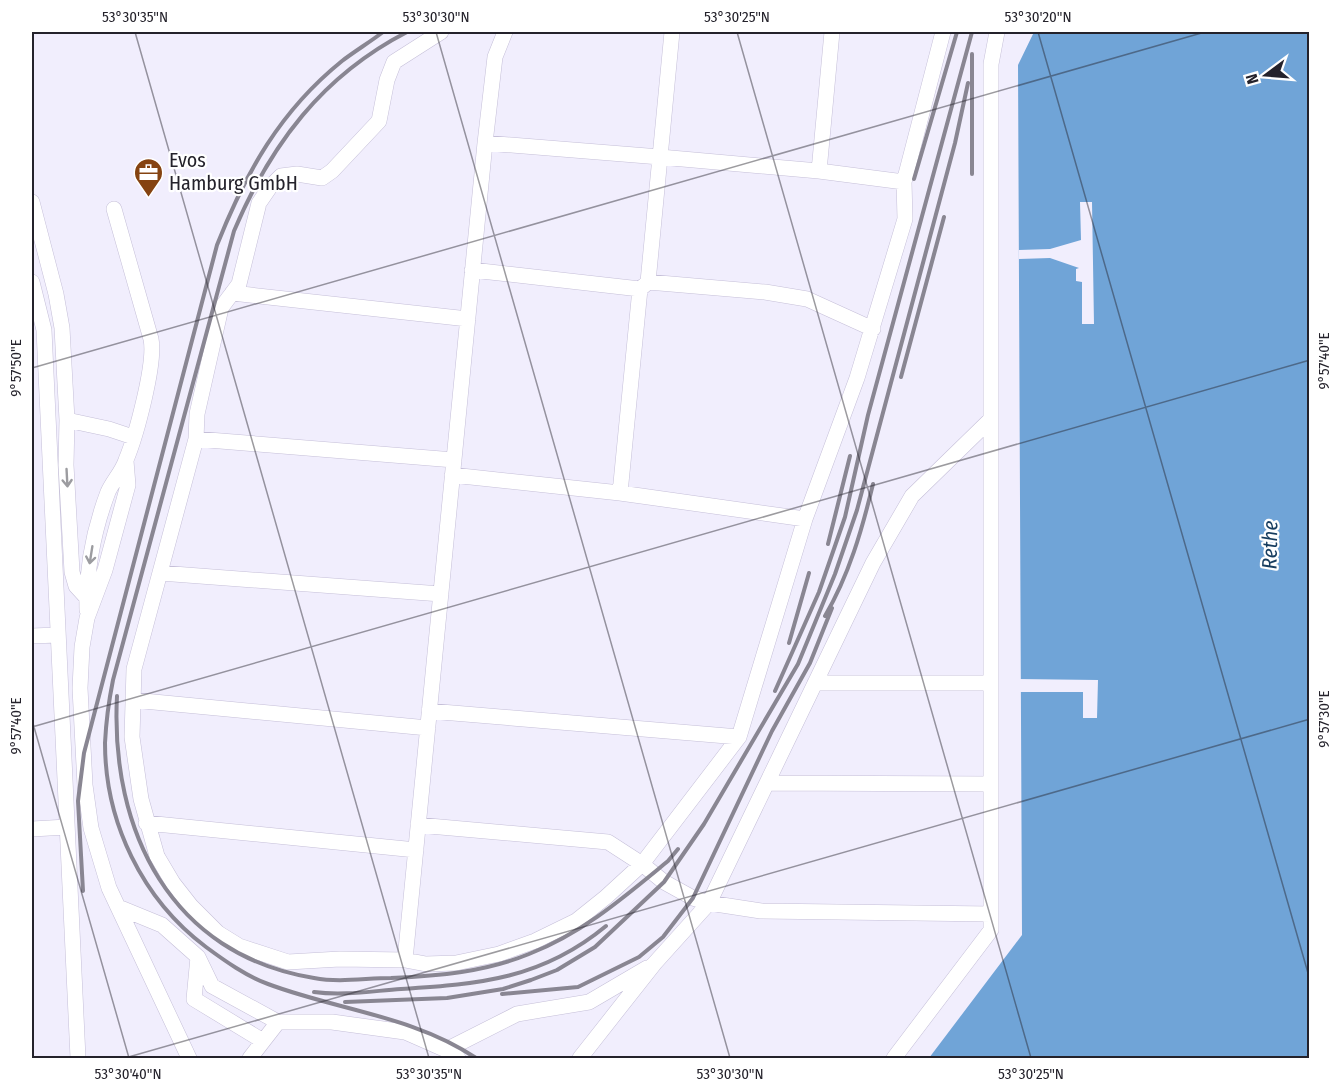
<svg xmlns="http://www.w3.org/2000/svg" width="1341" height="1090" font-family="'Fira Sans Condensed',sans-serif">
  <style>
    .water { fill: #70a4d7 }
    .pier { fill: #f1eefd }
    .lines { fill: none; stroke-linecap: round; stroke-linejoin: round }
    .minor-casing { stroke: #c5bfd8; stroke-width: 16 }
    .minor { stroke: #fff; stroke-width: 15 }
    .rail { stroke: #898692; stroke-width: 4 }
    .oneway { stroke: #9c9ca0 }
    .ticks { fill: none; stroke: #24222b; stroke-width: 1.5; stroke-opacity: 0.45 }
    .labels { text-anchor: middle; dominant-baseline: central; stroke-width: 4.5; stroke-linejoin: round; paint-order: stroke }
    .poi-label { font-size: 20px; fill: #24222b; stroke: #fff; text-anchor: start }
    .water-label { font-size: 21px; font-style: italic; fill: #173d5f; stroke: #fff }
    .neatline { fill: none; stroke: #24222b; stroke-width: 2 }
    .ticks-label { font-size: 15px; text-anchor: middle; fill: #24222b }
  </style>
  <rect width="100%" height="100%" fill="#f1eefd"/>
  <path class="water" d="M1034 32H1309V1058H929L1022 935 1018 65Z"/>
  <path class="pier" d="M1080 202H1092L1094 324H1082V282L1076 281V269L1079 268 1050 258 1019 259V250L1050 249 1081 240Z
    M1018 679 1098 680 1097 718H1083V692H1018Z"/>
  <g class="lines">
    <defs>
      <path id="minor" d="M441 32 394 62 387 80 379 121 332 171 322 178 297 174 281 176 270 187 259 203 239 284 221 308 197 414 196 439 134 669 132 737 141 799 157 856 173 883 191 906 218 933 239 946 288 962 340 959 405 960 426 964 456 963 499 954 535 941 576 921 606 897 642 864 739 737 805 519 857 378 905 219 904 182 943 32
        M672 32 660 157 819 171
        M832 32 819 171 904 182
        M485 143 660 157 648 282 765 292 807 299 873 329
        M32 202 56 294 62 328 67 420 66 465 72 572 76 586 87 598
        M472 270 640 289 646 284
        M32 282 44 330 78 1058
        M232 293 468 319
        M67 420 109 429 133 437
        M196 439 454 460
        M126 461 128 485 105 570 87 618 82 647 80 688 85 785 91 828 109 888 189 1058
        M452 475 620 493 805 519
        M620 493 640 289
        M160 573 441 594
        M87 610C86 571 94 529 108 492 113 481 122 472 126 460 136 436 156 363 151 339L114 209
        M32 636 57 635
        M815 683H991
        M133 700 428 728
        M429 711 739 737
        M767 783 991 784
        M146 823 416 850
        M418 825 608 842 642 864 664 882 693 898 709 903 761 911 991 914
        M32 829 67 827
        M118 907 162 925 198 957 212 986 278 1022H332L405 1032 446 1050 458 1058
        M198 957 194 999 263 1041
        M405 960 485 143 495 57 505 32
        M446 1050 517 1014 589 1002 647 968
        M250 1058 278 1022
        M580 1058 654 964 709 903 873 563 912 496 991 419
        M894 1058 991 930V64L997 32"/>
    </defs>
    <use href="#minor" class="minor-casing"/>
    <use href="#minor" class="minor"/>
    <path class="rail" d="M407 32C322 76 271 144 234 231L113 680C109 700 106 722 105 743 105 822 142 899 206 947 225 961 246 976 268 984 337 1010 414 1016 476 1058
      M972 54V174
      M914 179 957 32
      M901 377 944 217
      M828 544 850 456
      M825 616C849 575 862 530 873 484
      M789 643 809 573
      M775 691 819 592 845 517 868 415 972 32
      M117 696C110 831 171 955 314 978 340 983 366 978 391 978 439 976 485 972 529 954 584 932 623 898 668 861L678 849
      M83 891 78 801 84 753 217 245C246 172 280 111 342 61 355 51 370 42 383 32
      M314 992C343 996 372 991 401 989 480 984 542 979 606 926
      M502 994 578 987 639 957 663 937 693 898 772 731 810 663 832 608
      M345 1002 447 998 503 989 531 980 557 970 595 947 664 882 704 824 798 664 835 574 857 510 955 143 968 83"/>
  </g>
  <defs><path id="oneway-shaft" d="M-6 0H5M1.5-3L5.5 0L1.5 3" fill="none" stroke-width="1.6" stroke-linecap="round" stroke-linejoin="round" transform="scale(1.5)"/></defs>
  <g class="oneway">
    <use href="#oneway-shaft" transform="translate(67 478) rotate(87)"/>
    <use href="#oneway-shaft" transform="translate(91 555) rotate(99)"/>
  </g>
  <path class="ticks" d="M135 32 429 1058M436 32 730 1058M737 32 1031 1058M1038 32 1310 980M32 368 1205 32M32 720 129 1058M32 727 1310 360M125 1058 1310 719"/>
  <defs>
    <symbol id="office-pin" viewBox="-11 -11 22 30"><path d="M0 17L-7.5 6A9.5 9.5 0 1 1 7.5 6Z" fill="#854311" stroke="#fff"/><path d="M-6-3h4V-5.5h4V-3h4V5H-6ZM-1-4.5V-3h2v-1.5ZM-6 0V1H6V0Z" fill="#fff"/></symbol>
  </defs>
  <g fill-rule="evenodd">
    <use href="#office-pin" x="132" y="156" width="33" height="45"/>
  </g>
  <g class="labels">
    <g class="poi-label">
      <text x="169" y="160">Evos<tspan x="169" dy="23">Hamburg GmbH</tspan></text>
    </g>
    <g class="water-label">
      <text transform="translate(1270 545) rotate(-89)">Rethe</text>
    </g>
  </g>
  <rect width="1341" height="1090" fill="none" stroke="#ffffff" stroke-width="66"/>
  <g transform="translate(1266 75) rotate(254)" stroke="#ffffff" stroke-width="4.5" paint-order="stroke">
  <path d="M0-4.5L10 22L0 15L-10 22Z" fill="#24222b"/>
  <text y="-9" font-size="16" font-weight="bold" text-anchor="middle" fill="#24222b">N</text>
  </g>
  <rect x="33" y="33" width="1275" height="1024" class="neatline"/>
  <g class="ticks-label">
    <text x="135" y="22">53°30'35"N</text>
    <text x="436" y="22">53°30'30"N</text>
    <text x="737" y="22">53°30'25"N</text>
    <text x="1038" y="22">53°30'20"N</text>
    <text transform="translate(1324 361) rotate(-90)" y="5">9°57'40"E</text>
    <text transform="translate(16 368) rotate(-90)" y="5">9°57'50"E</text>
    <text transform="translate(1324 719) rotate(-90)" y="5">9°57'30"E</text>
    <text transform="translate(16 726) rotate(-90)" y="5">9°57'40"E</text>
    <text x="128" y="1079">53°30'40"N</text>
    <text x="429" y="1079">53°30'35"N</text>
    <text x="730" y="1079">53°30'30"N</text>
    <text x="1031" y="1079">53°30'25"N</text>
  </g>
</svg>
